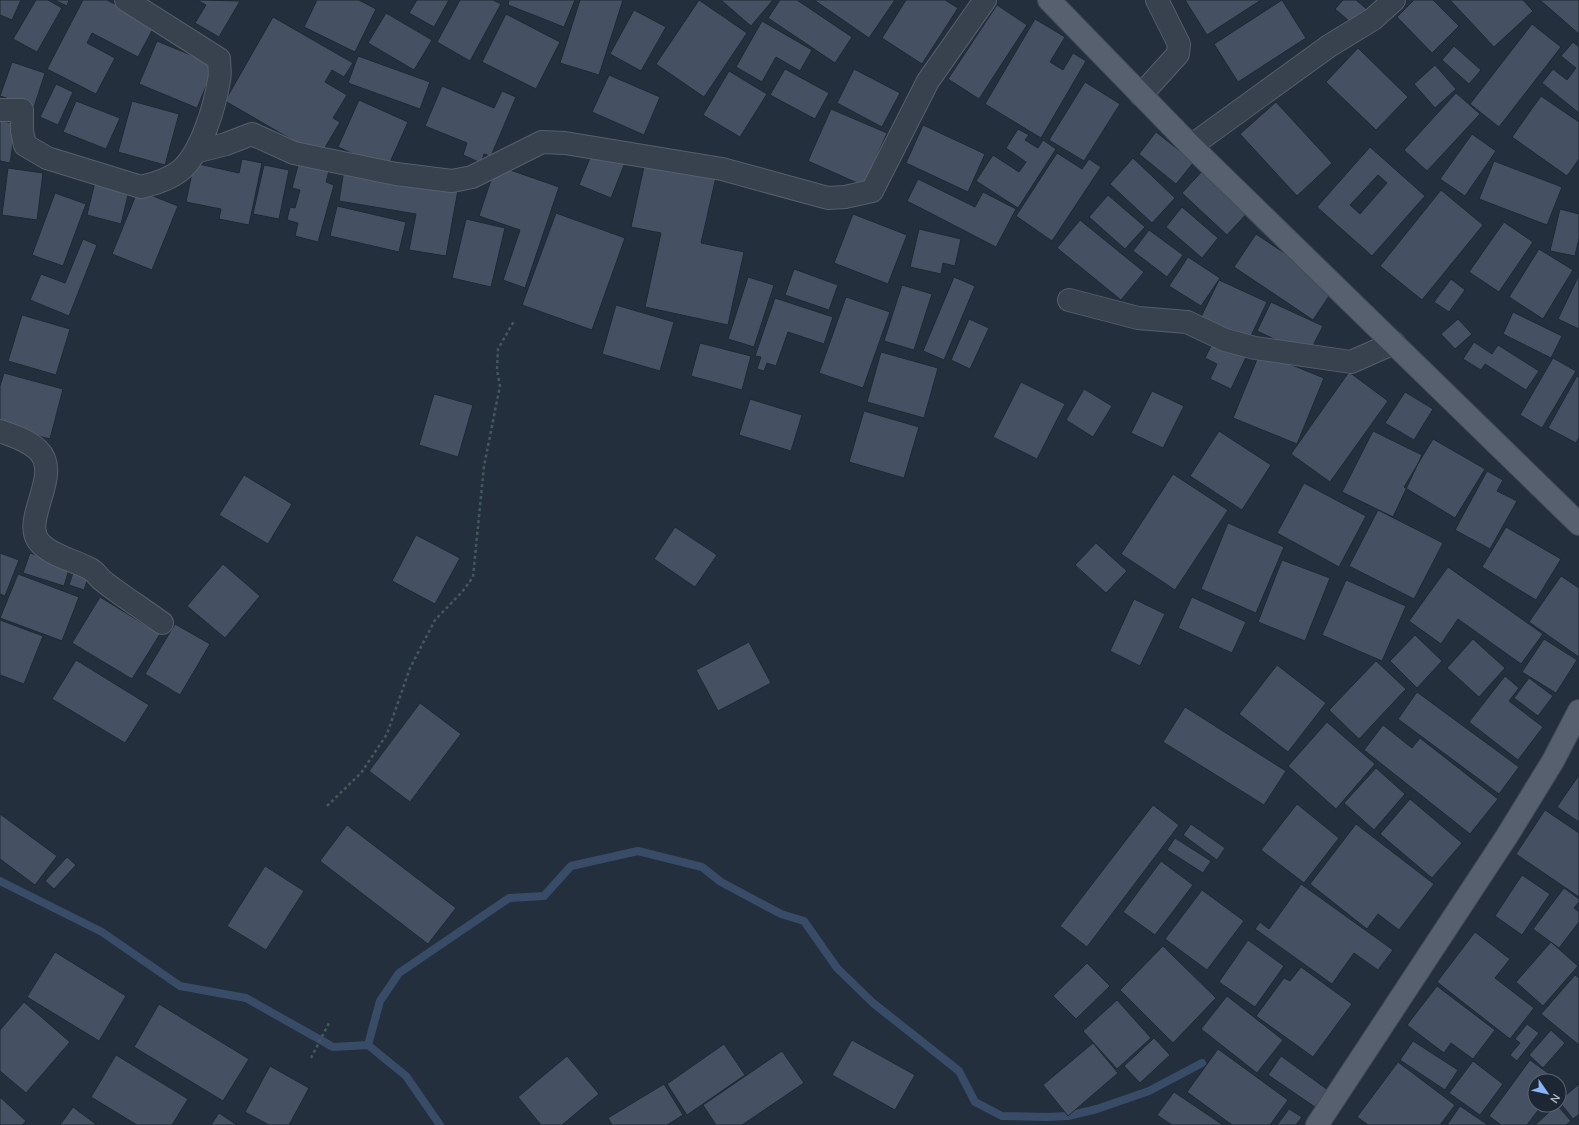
<svg xmlns="http://www.w3.org/2000/svg" width="1579" height="1125" font-family="'Nunito Sans',sans-serif">
  <style>
    .lines { fill: none; stroke-linecap: round; stroke-linejoin: round }
    .stream { stroke: #394c67; stroke-width: 8 }
    .building { fill: #455162; stroke: #1f2835; fill-rule: evenodd }
    .minor-casing { stroke: #565f6c; stroke-width: 24 }
    .primary-casing { stroke: #414a57; stroke-width: 24 }
    .path { stroke: #44595c; stroke-width: 2.5; stroke-dasharray: 3 3; stroke-linecap: butt }
    .minor { stroke: #38414e; stroke-width: 22 }
    .primary { stroke: #56606e; stroke-width: 22 }
  </style>
  <rect width="100%" height="100%" fill="#242f3e"/>
  <g class="lines">
    <path class="stream" d="M0 881 102 932 180 986 246 998 333 1047 368 1045 406 1076 440 1125
      M368 1045 380 1001 399 973 509 898 544 896 571 866 638 851 702 867 721 882 781 914 804 921 837 968 873 1003 959 1071 975 1102 1002 1116 1047 1117 1068 1116 1097 1109 1149 1091 1202 1063"/>
  </g>
  <path class="building" d="M0 0H21L12 20 0 15Z
    M36 0H48L62 8 37 52 13 39Z
    M54 0H69L67 6Z
    M83 0H107L155 25 138 57 92 33 87 43 115 58 96 94 47 69Z
    M197 0 240 1 219 37 195 23 206 5Z
    M317 0H359L376 9 355 52 304 27Z
    M417 0H449L434 27 409 13Z
    M460 0H493L501 4 470 61 437 42Z
    M509 0H575L564 27 508 5Z
    M580 0H623L599 75 560 63Z
    M699 0 747 33 704 97 656 64Z
    M721 0H773L751 26Z
    M780 0H797L852 37 835 63 768 18Z
    M814 0H895L869 38Z
    M906 0H945L958 8 922 64 882 38Z
    M1185 0H1261L1207 35Z
    M1282 0 1306 38 1238 82 1214 44Z
    M1343 0H1356L1369 11 1355 26 1335 9Z
    M1414 0H1433L1459 26 1432 53 1397 17Z
    M1450 0H1523L1533 11 1494 47Z
    M1540 0H1579V34Z
    M997 5 1027 25 979 99 948 79Z
    M634 10 666 27 641 71 610 54Z
    M386 13 432 40 414 70 368 43Z
    M506 14 560 42 536 89 482 62Z
    M273 17 353 63 344 77 332 70 325 82 347 95 333 118 340 122 320 156 225 101Z
    M1035 19 1065 37 1050 62 1063 70 1073 53 1086 61 1041 138 985 104Z
    M762 21 812 50 800 71 776 57 762 82 736 67Z
    M1532 24 1561 47 1499 127 1470 104Z
    M157 41 215 65 197 108 139 84Z
    M1573 42 1579 47V113L1542 83 1553 69 1567 80 1576 68 1561 56Z
    M1454 46 1481 70 1469 84 1442 60Z
    M1358 48 1408 97 1376 130 1326 82Z
    M358 56 430 82 420 109 348 83Z
    M12 62 45 73 34 107 0 96Z
    M1435 65 1456 89 1435 108 1414 84Z
    M785 69 829 93 815 119 770 95Z
    M854 69 900 93 882 127 837 103Z
    M729 71 767 94 740 137 703 115Z
    M609 75 660 97 644 135 592 112Z
    M1085 82 1120 104 1084 161 1049 140Z
    M56 84 73 92 58 125 40 117Z
    M442 86 494 108 502 91 516 97 491 156 484 154 481 163 463 155 467 143 425 126Z
    M1456 93 1480 114 1427 171 1404 150Z
    M1541 96 1579 122V159L1567 176 1512 137Z
    M359 100 408 122 387 169 338 147Z
    M76 101 120 118 106 149 63 132Z
    M132 101 179 114 165 165 118 152Z
    M1276 102 1332 163 1297 196 1240 134Z
    M831 109 887 133 864 186 808 161Z
    M0 121 16 123 10 163 0 161Z
    M923 125 985 154 968 192 906 163Z
    M1018 129 1029 135 1025 140 1038 148 1043 140 1056 149 1018 208 976 181 993 155 1019 172 1026 162 1006 148Z
    M1156 132 1194 162 1176 184 1139 154Z
    M1472 134 1496 151 1465 196 1440 179Z
    M1370 147 1425 196 1372 256 1317 207ZM1378 175 1387 183 1360 214 1350 205Z
    M594 148 626 160 611 198 579 185Z
    M1057 153 1082 169 1089 159 1101 167 1052 241 1016 216Z
    M300 158 330 167 326 182 334 185 318 242 295 236 298 223 287 220 290 207 295 208 300 190 292 188Z
    M1133 158 1175 198 1152 223 1110 184Z
    M242 159 262 163 249 225 219 219 221 209 186 202 194 163 239 173Z
    M1494 161 1562 187 1547 225 1479 199Z
    M645 162 716 177 701 243 744 252 728 325 645 307 661 233 631 227Z
    M264 165 289 170 279 219 253 214Z
    M496 165 559 187 525 288 503 280 520 230 479 216Z
    M8 168 43 173 37 220 2 215Z
    M1205 168 1250 210 1227 235 1182 193Z
    M344 170 458 190 446 256 409 250 416 214 339 201Z
    M918 179 975 207 983 192 1016 209 996 247 907 201Z
    M95 182 129 191 121 224 87 215Z
    M138 190 178 206 152 270 112 254Z
    M1441 190 1483 225 1422 300 1380 266Z
    M55 193 86 204 63 266 32 255Z
    M1108 195 1145 227 1125 249 1089 217Z
    M337 206 406 222 399 252 330 236Z
    M1182 207 1218 238 1202 258 1166 227Z
    M1560 209 1579 214V238L1575 256 1550 251Z
    M556 213 625 238 592 330 522 305Z
    M853 214 907 235 888 284 834 263Z
    M466 219 505 228 491 287 452 278Z
    M1080 220 1144 272 1121 300 1057 248Z
    M1504 222 1533 242 1499 292 1469 272Z
    M919 229 961 239 955 266 943 263 941 274 910 267Z
    M1149 230 1183 255 1167 277 1133 251Z
    M1256 234 1335 287 1313 320 1234 267Z
    M83 239 97 245 69 316 30 300 41 274 65 283Z
    M1539 249 1573 270 1543 319 1509 297Z
    M1188 257 1220 278 1201 306 1169 286Z
    M794 269 838 285 829 310 785 295Z
    M1579 275V329L1558 319Z
    M748 277 774 285 754 347 728 339Z
    M954 277 975 286 944 360 923 351Z
    M1451 279 1465 290 1449 312 1434 302Z
    M1219 280 1267 302 1248 342 1200 319Z
    M902 285 932 294 914 350 884 341Z
    M846 297 890 312 863 388 819 373Z
    M775 298 833 317 824 344 788 332 776 366 767 363 764 371 757 369 761 357 755 356Z
    M1271 302 1323 326 1308 355 1257 331Z
    M616 305 674 322 660 371 602 354Z
    M1513 312 1562 336 1551 358 1503 334Z
    M22 315 70 329 56 375 8 361Z
    M969 319 989 328 970 369 951 360Z
    M1458 319 1472 334 1455 349 1441 334Z
    M1215 338 1248 353 1231 389 1210 379 1217 364 1205 358Z
    M1474 342 1492 354 1498 345 1539 371 1526 390 1485 364 1481 370 1463 359Z
    M700 343 751 356 742 390 691 376Z
    M881 352 938 368 924 418 867 402Z
    M1260 352 1324 378 1297 444 1233 418Z
    M1553 358 1576 371 1542 428 1520 415Z
    M1349 372 1388 401 1330 482 1291 454Z
    M4 373 63 389 50 439 0 426V386Z
    M1577 376 1579 377V437L1576 443 1548 428Z
    M1021 382 1065 404 1037 459 993 437Z
    M1084 389 1112 406 1093 437 1066 420Z
    M1152 391 1184 406 1163 448 1131 433Z
    M1405 392 1433 409 1414 440 1385 423Z
    M434 394 473 405 458 457 419 445Z
    M750 399 802 415 791 451 739 435Z
    M864 411 919 427 904 478 849 462Z
    M1219 431 1271 465 1242 510 1190 476Z
    M1373 431 1422 455 1393 517 1342 492Z
    M1433 439 1485 469 1455 518 1404 487Z
    M1487 471 1503 480 1497 491 1517 501 1490 549 1455 530Z
    M1173 474 1228 510 1175 590 1121 554Z
    M244 475 292 504 268 544 219 515Z
    M1304 483 1366 516 1339 567 1277 533Z
    M1378 510 1443 543 1414 599 1349 566Z
    M1228 523 1284 547 1256 613 1201 589Z
    M675 527 717 555 695 587 654 559Z
    M1506 527 1561 559 1536 600 1482 567Z
    M416 535 460 558 435 604 392 581Z
    M1096 543 1127 571 1106 593 1075 565Z
    M0 553 19 560 5 596 0 594Z
    M30 553 70 566 64 586 23 573Z
    M1282 560 1330 578 1305 641 1258 622Z
    M223 564 260 596 225 638 187 606Z
    M1448 567 1543 634 1521 664 1458 619 1441 644 1409 621Z
    M74 570 89 575 84 590 69 585Z
    M18 574 79 597 62 641 0 618Z
    M1561 576 1579 588V657L1529 622Z
    M1346 580 1406 606 1382 661 1322 635Z
    M100 597 160 634 132 679 72 643Z
    M1192 597 1246 622 1232 653 1178 628Z
    M1134 599 1165 614 1140 666 1110 651Z
    M0 620 43 636 24 684 0 675Z
    M175 624 210 644 180 695 145 674Z
    M1415 635 1442 661 1417 688 1390 661Z
    M1473 639 1505 668 1479 697 1447 668Z
    M1544 639 1577 660 1556 693 1522 672Z
    M749 642 771 683 718 711 696 670Z
    M76 660 149 705 125 743 52 699Z
    M1376 661 1406 689 1359 739 1329 710Z
    M1277 665 1326 703 1288 752 1239 714Z
    M1505 676 1519 688 1509 701 1543 727 1518 760 1469 722Z
    M1529 678 1553 696 1538 716 1514 698Z
    M1417 692 1519 767 1499 794 1398 719Z
    M420 703 461 734 410 802 369 771Z
    M1185 707 1286 771 1264 805 1163 742Z
    M1327 722 1375 764 1336 809 1288 766Z
    M1383 725 1412 748 1420 738 1498 799 1470 834 1364 750Z
    M1376 768 1405 794 1374 830 1344 803Z
    M1579 775V822L1557 807Z
    M1410 799 1462 843 1432 878 1380 834Z
    M1297 804 1339 838 1304 883 1261 850Z
    M1153 805 1179 825 1087 947 1060 926Z
    M1545 810 1579 833V897L1516 854Z
    M0 814 57 856 35 885 0 859Z
    M1191 824 1225 848 1217 860 1183 835Z
    M1356 824 1434 884 1399 930 1378 914 1367 929 1310 884Z
    M347 825 456 908 428 944 320 861Z
    M1175 838 1211 861 1203 873 1167 850Z
    M67 857 76 865 54 889 45 881Z
    M1161 861 1193 885 1155 935 1123 912Z
    M265 866 304 891 266 950 227 926Z
    M1522 875 1550 894 1522 935 1495 916Z
    M1301 884 1393 950 1378 970 1354 953 1332 984 1255 929 1260 922 1269 929Z
    M1564 888 1579 899V902L1574 908 1579 912V922L1559 948 1533 929Z
    M1202 890 1244 921 1207 970 1165 939Z
    M1475 932 1510 959 1495 978 1534 1008 1510 1039 1437 982Z
    M1248 940 1284 966 1255 1007 1219 982Z
    M1551 942 1578 966 1543 1006 1516 982Z
    M1163 946 1216 998 1173 1043 1120 990Z
    M55 952 126 996 99 1041 27 997Z
    M1087 963 1110 986 1076 1019 1053 996Z
    M1301 967 1352 1004 1313 1057 1256 1016 1284 978 1290 981Z
    M1575 975 1579 978V1045L1541 1014Z
    M1437 986 1495 1030 1473 1059 1451 1043 1444 1053 1407 1025Z
    M1227 996 1283 1040 1257 1073 1201 1029Z
    M1117 1000 1151 1038 1117 1069 1083 1031Z
    M24 1002 70 1042 26 1093 0 1071V1030Z
    M159 1004 249 1059 223 1101 134 1047Z
    M1527 1024 1539 1033 1517 1061 1510 1055 1520 1043 1515 1039Z
    M1551 1030 1565 1043 1543 1068 1529 1055Z
    M1154 1038 1170 1055 1140 1083 1124 1066Z
    M852 1040 915 1075 895 1110 832 1075Z
    M1413 1041 1458 1070 1445 1090 1400 1060Z
    M1093 1043 1118 1073 1068 1116 1043 1085Z
    M724 1044 745 1075 687 1115 667 1084Z
    M1218 1049 1288 1100 1270 1125H1232L1187 1092Z
    M782 1051 804 1083 742 1125H716L703 1105Z
    M116 1055 188 1099 172 1125H137L91 1097Z
    M567 1056 599 1094 562 1125H541L518 1097Z
    M1281 1056 1328 1090 1315 1107 1268 1075Z
    M1530 1060 1559 1081H1535V1105H1542L1527 1125H1501L1489 1116Z
    M1473 1061 1503 1084 1480 1115 1449 1093Z
    M1398 1062 1455 1105 1440 1125H1368L1357 1117Z
    M270 1066 309 1088 289 1125H269L245 1112Z
    M664 1084 683 1115 667 1125H612L608 1118Z
    M1579 1084V1114L1573 1119 1559 1101Z
    M1174 1092 1223 1125H1172L1157 1115Z
    M0 1097 26 1121 22 1125H0Z
    M1557 1105 1571 1121 1566 1125H1535Z
    M1460 1106 1488 1125H1447Z
    M73 1107 97 1125H60Z
    M1289 1109 1302 1117 1296 1125H1277Z
    M219 1113 237 1125H211Z"/>
  <g class="lines">
    <defs>
      <path id="minor" d="M1141 95 1178 54 1179 44 1157 0
        M0 110H22V131L25 145 47 158 141 187C154 184 170 179 181 170 201 153 215 106 219 80 221 74 219 66 219 59L126 0
        M1191 146 1329 46 1373 19 1394 0
        M195 152 226 144 252 134 294 153 396 174 452 181 472 177 542 142 565 143 722 169 828 198 845 197 872 191 928 81 985 0
        M1069 300 1138 318 1187 322 1225 340 1255 348 1351 362 1394 343
        M0 431C13 436 28 440 38 450 64 475 18 522 41 544 54 557 74 560 90 569 95 571 98 577 103 581 122 596 143 609 162 623"/>
      <path id="primary" d="M1049 0 1191 146 1579 524
        M1317 1125 1507 836 1553 761 1579 711"/>
    </defs>
    <use href="#minor" class="minor-casing"/>
    <use href="#primary" class="primary-casing"/>
    <path class="path" d="M327 806 361 773 387 734 410 668 435 620 462 592 473 577 484 466 500 386 497 370 498 349 514 321
      M311 1058 329 1023"/>
    <use href="#minor" class="minor"/>
    <use href="#primary" class="primary"/>
  </g>
  <g transform="translate(1547 1093) rotate(124)"><circle r="19" fill="#1d2633" stroke="#59626f"/>
  <path d="M0-3L7 15L0 10L-7 15Z" fill="#8ab4f8"/>
  <text y="-6" font-size="11" font-weight="bold" text-anchor="middle" fill="#b4bcc9">N</text>
  </g>
</svg>
